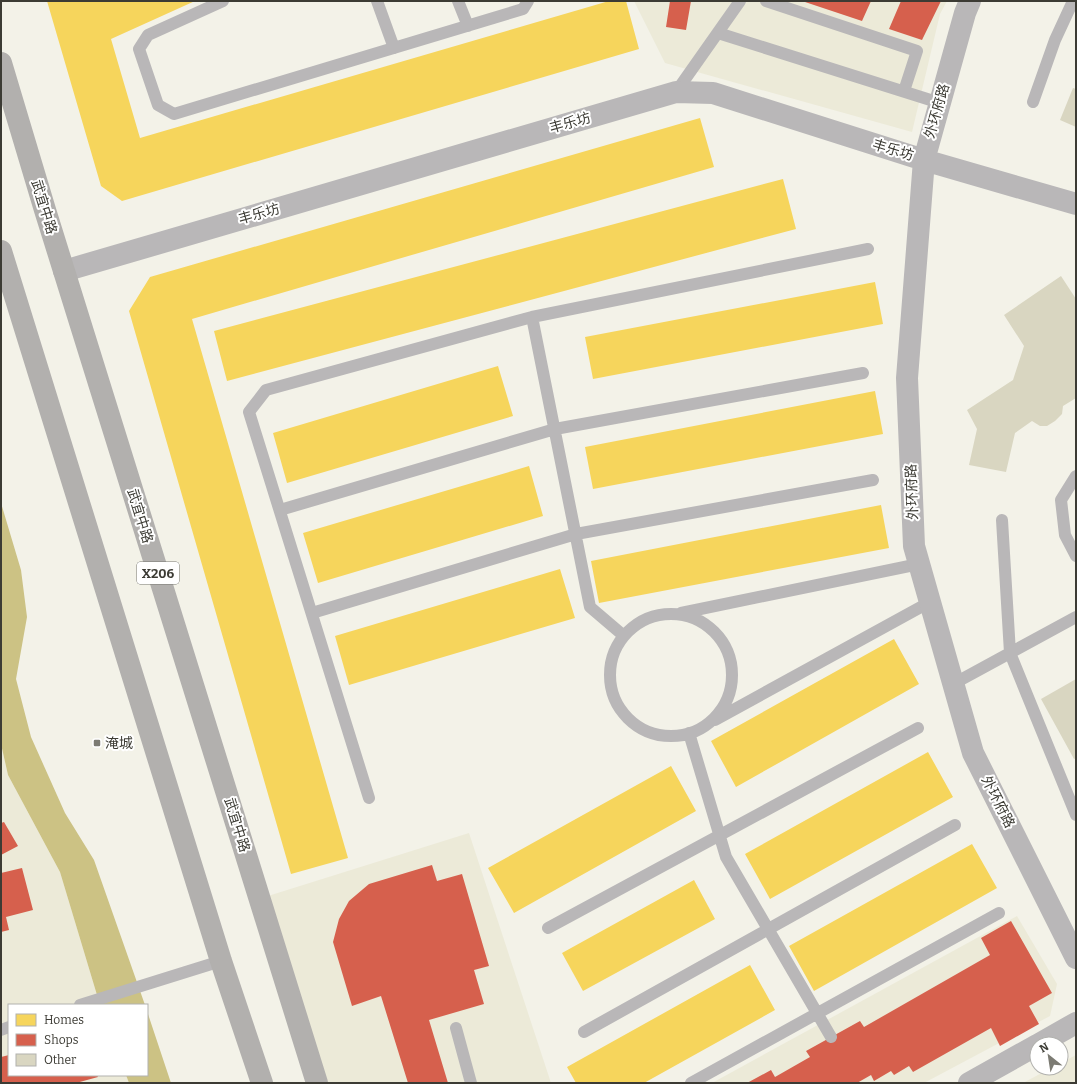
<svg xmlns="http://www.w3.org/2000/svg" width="1077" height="1084" font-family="Bitter,'Noto Sans SC',serif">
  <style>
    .built { fill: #ecead8 }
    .water { fill: #ccc284 }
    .homes { fill: #f6d55c }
    .shops { fill: #d6604d }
    .building { fill: #d9d6c1 }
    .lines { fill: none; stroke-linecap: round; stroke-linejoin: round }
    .service { stroke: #b9b7b8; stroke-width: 12 }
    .tertiary { stroke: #b9b7b8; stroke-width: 22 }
    .primary { stroke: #b2b0ae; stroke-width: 22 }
    .poi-dot { fill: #7c7b73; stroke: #fff; stroke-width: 1.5 }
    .labels { text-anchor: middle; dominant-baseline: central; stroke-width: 4; stroke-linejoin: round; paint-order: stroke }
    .shield { fill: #fff; stroke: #767671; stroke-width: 1 }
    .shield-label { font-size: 13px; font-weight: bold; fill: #3c3b34 }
    .street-label { font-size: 14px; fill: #3c3b34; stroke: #fff }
    .poi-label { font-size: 14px; fill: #3c3b34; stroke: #fff; text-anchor: start }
  </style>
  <rect width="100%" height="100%" fill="#f3f2e8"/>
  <path class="built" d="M634 1H947L940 14 912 132 665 63Z
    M1 744 8 775 60 872 100 1005H9V1075H126L129 1083H1Z
    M469 833 551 1083H327L268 896Z
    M1017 916 1057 984 1050 1016 924 1083H712Z
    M1076 1055V1083H1023L1051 1068H1061V1063Z"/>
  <path class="water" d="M1 503 21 570 27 617 16 679 31 737 65 813 94 860 145 1005H100L60 872 8 775 1 744Z
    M147 1011 171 1083H129L126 1075H147Z"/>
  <path class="homes" d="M47 1H195L111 39 140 138 609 1H626L639 49 122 201 101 186Z
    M700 118 714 167 192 319 348 858 291 874 129 311 150 277Z
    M783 179 796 229 227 381 214 331Z
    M875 282 883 324 593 379 585 337Z
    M498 366 513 416 287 483 273 433Z
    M875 391 883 434 593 489 585 447Z
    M529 466 543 516 318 583 303 533Z
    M881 505 889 548 599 603 591 561Z
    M560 569 575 618 349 685 335 636Z
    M894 639 919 684 736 787 711 741Z
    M928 752 953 797 770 899 745 854Z
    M671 766 696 811 514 913 488 868Z
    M972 844 997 888 814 991 789 946Z
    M694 880 715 919 583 991 562 953Z
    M750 965 775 1010 644 1083H576L567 1067Z"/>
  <path class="shops" d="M670 1H691L686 30 666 27Z
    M802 1H871L862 21Z
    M901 1H941L922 40 889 29Z
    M4 822 18 846 1 855V823Z
    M432 865 437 881 462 874 489 966 474 970 484 1004 429 1020 448 1083H408L381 996 352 1006 333 942 339 919 349 901 369 884Z
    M22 868 33 910 6 917 9 930 1 932V873Z
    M1011 921 1052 993 1029 1006 1039 1024 1000 1046 991 1028 913 1072 909 1066 894 1075 891 1071 874 1081 871 1075 857 1083H747L771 1070 775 1077 810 1057 806 1051 860 1021 864 1027 990 955 981 938Z
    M9 1055V1075H97L98 1077 76 1083H1V1057Z"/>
  <path class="building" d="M1073 88 1076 89V127L1060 120Z
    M1061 276 1076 299V398L1063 406 1062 414 1055 421 1047 426H1040L1032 421 1015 433 1006 472 969 465 977 429 967 410 1013 380 1024 346 1004 315Z
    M1076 679V758L1074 759 1041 699Z"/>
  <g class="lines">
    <path class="service" d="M223 1 148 35 139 49 158 105 174 114 523 9 528 1
      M377 1 394 48
      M458 1 468 26
      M766 1 917 51 904 91
      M718 33 940 103
      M676 92 740 1
      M1033 102 1055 40 1073 1
      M532 317 590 607 624 636
      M1076 476 1061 500 1065 535 1076 556
      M280 510 555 429 863 373
      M1002 520 1010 653 1076 815
      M312 613 576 534 873 480
      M681 613 919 564
      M610 675a61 61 0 1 1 122 0a61 61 0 1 1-122 0Z
      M953 684 1076 617
      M715 720 930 602
      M689 733 726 857 831 1037
      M369 798 249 412 266 390 532 317 868 249
      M548 928 918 728
      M80 1005 221 961
      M456 1028 471 1083
      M1 1030 9 1027
      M584 1032 955 825
      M691 1083 999 913"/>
    <path class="tertiary" d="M970 1 965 13 924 160 907 378 914 546 973 753 1076 958
      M64 271 676 92 713 93 924 160 1076 204
      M1039 1044 1076 1023
      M969 1083 1037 1045"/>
    <path class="primary" d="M1 63 45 210 317 1083
      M1 251 221 961 262 1083"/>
  </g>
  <rect class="poi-dot" x="93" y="739" width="8" height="8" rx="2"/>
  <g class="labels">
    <rect class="shield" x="137" y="562" width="42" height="22" rx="3"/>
    <g class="shield-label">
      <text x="158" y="573">X206</text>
    </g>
    <g class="street-label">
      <text transform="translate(937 111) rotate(-74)">外环府路</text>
      <text transform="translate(570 123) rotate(-16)">丰乐坊</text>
      <text transform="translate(893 150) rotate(17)">丰乐坊</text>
      <text transform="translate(44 207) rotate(73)">武宜中路</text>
      <text transform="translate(259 214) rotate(-16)">丰乐坊</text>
      <text transform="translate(912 492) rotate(-92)">外环府路</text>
      <text transform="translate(140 516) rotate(73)">武宜中路</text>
      <text transform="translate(998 802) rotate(63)">外环府路</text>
      <text transform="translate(237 825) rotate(73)">武宜中路</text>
    </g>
    <g class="poi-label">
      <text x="105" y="743">淹城</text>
    </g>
  </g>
  <rect width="1077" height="1084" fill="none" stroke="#3c3b34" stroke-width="4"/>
  <rect x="8" y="1004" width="140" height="72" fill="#ffffff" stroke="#b1b1ae"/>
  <rect x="16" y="1014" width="20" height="12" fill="#f6d55c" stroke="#b1b1ae"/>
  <text x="44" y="1024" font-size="12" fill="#3c3b34">Homes</text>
  <rect x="16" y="1034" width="20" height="12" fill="#d6604d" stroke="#b1b1ae"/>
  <text x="44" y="1044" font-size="12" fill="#3c3b34">Shops</text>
  <rect x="16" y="1054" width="20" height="12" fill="#d9d6c1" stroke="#b1b1ae"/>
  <text x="44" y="1064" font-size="12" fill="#3c3b34">Other</text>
  <g transform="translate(1049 1056) rotate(330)"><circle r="19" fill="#ffffff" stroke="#b1b1ae"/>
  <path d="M0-3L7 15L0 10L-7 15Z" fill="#7c7b73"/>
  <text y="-6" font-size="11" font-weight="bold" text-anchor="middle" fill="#3c3b34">N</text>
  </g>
</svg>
